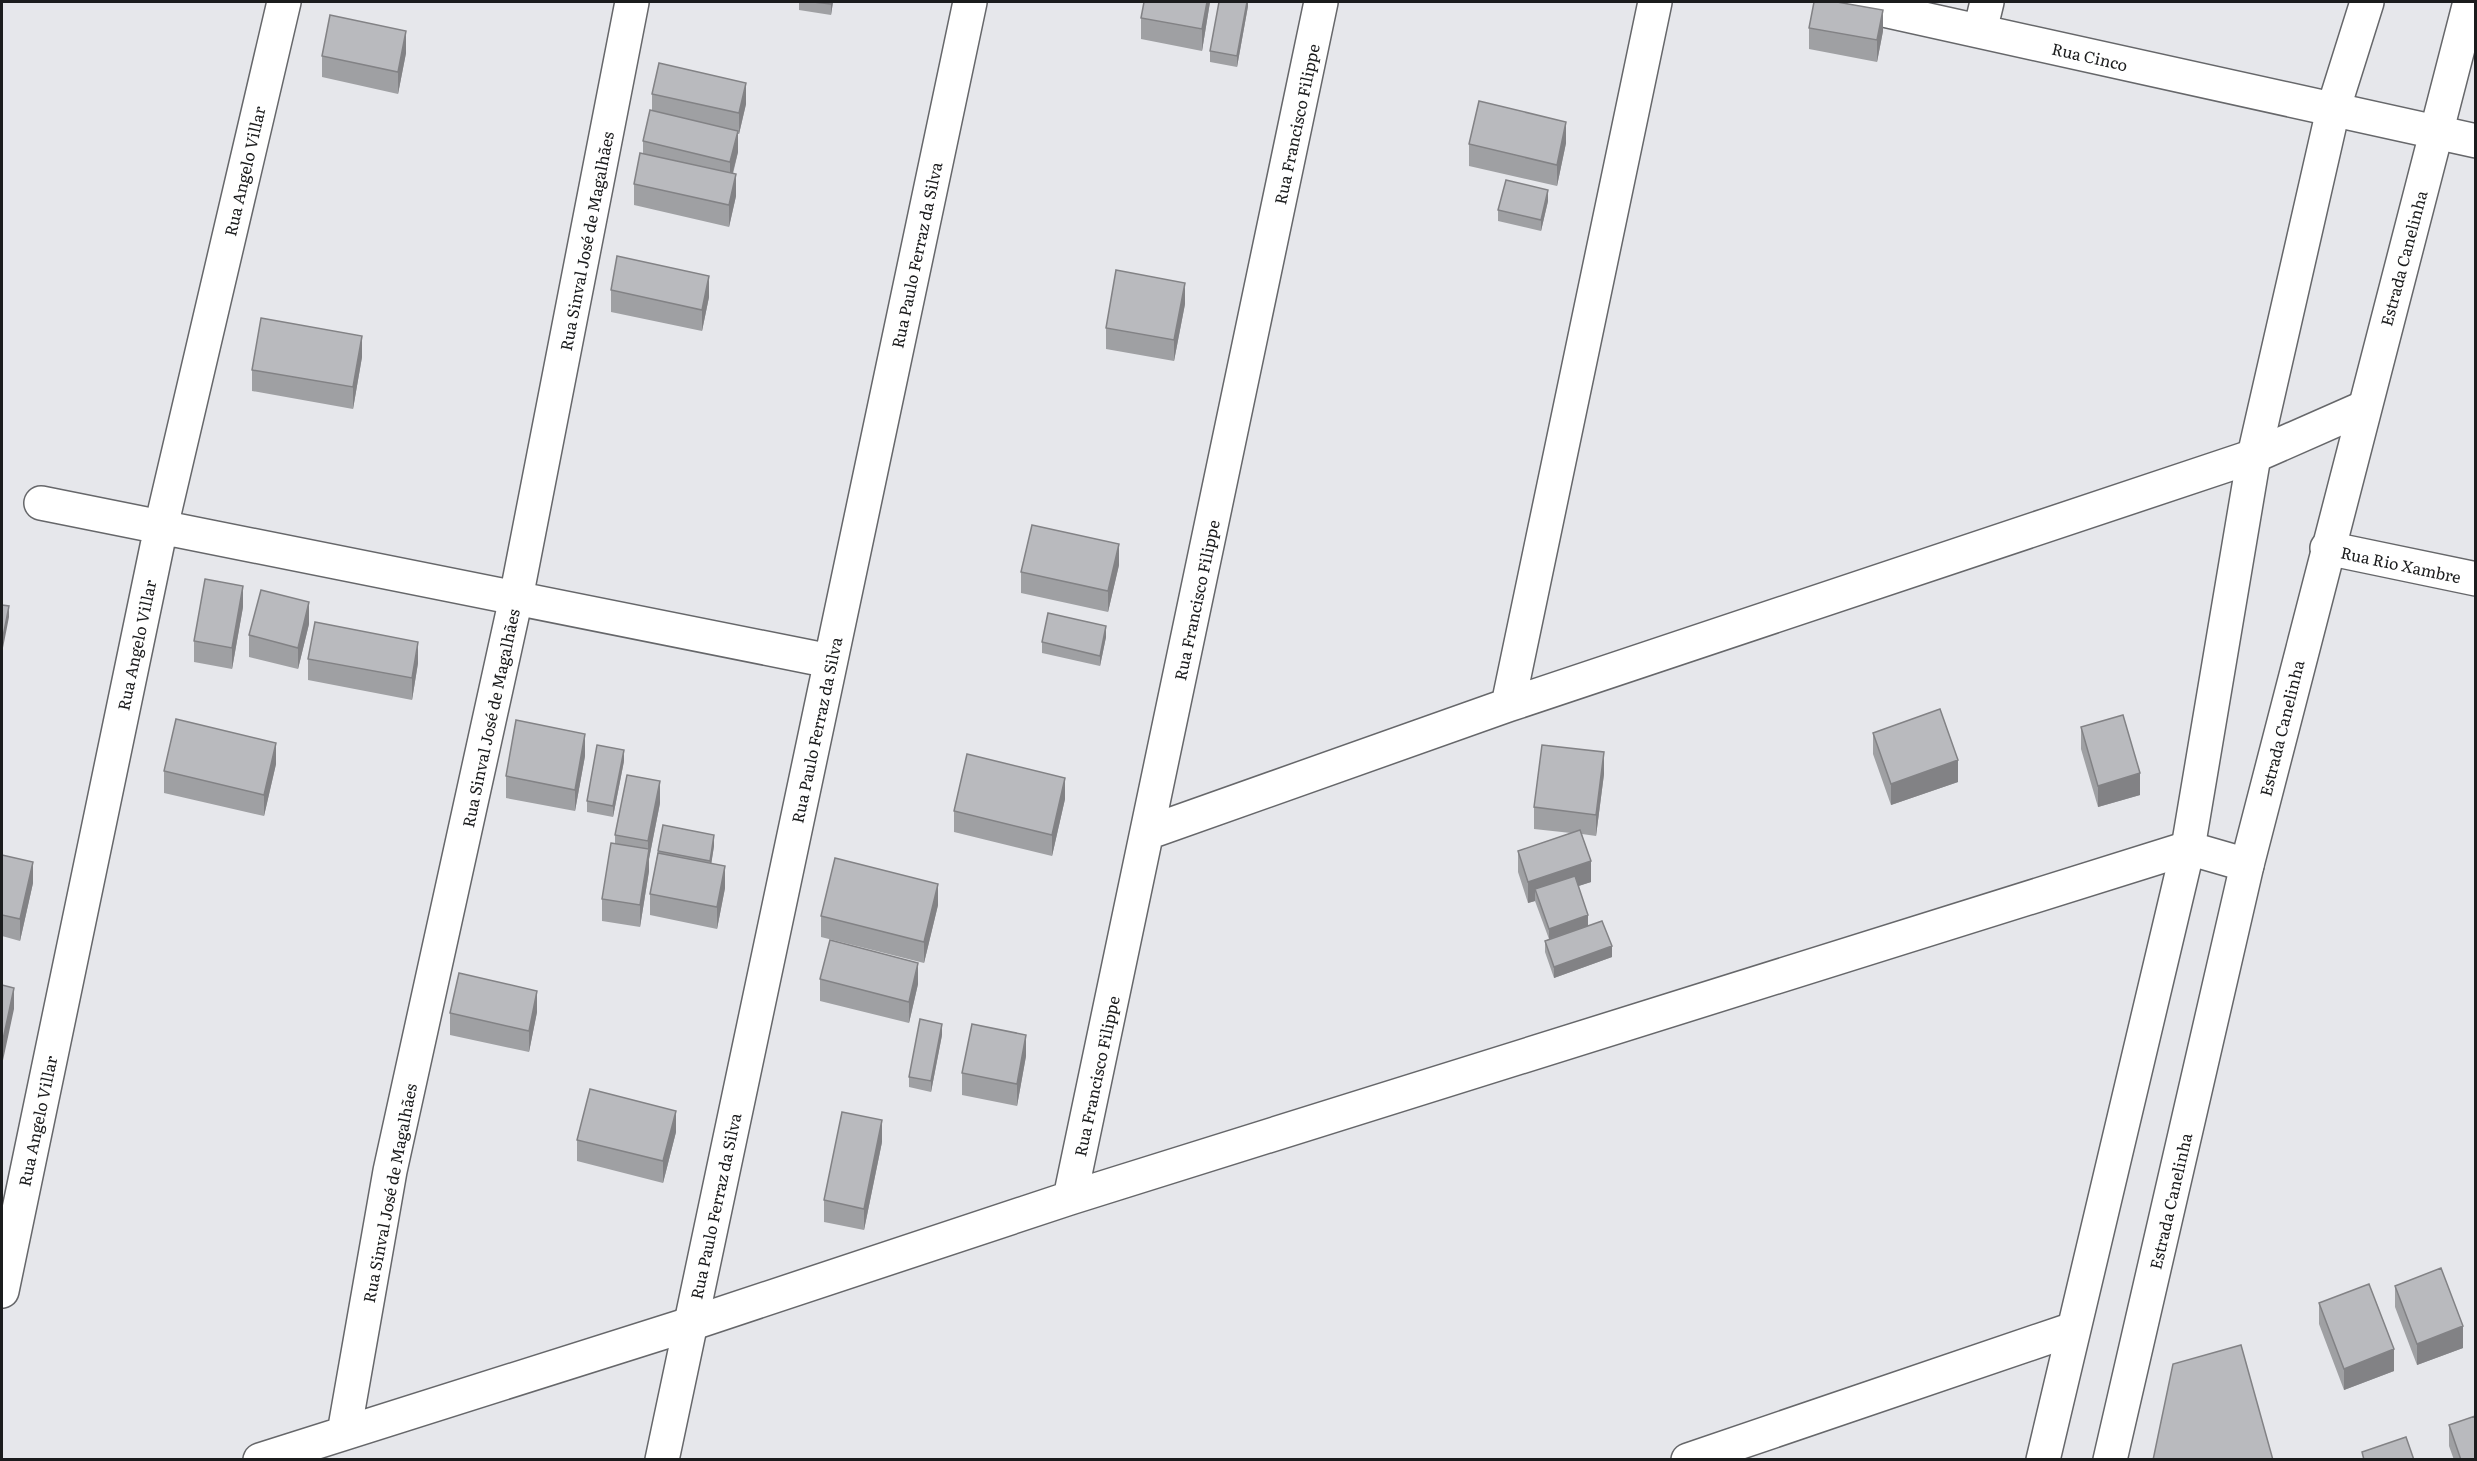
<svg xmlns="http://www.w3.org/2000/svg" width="2477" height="1461" font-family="Literata,serif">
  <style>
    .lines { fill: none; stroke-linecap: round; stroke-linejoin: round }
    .street-casing { stroke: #66676a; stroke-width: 36 }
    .secondary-casing { stroke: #66676a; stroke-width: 36 }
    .street { stroke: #fff; stroke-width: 33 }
    .secondary { stroke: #fff; stroke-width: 33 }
    .wall { fill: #9fa0a3 }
    .shaded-wall { fill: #828285 }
    .building { fill: #b9babe; stroke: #828285; stroke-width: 1.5 }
    .labels { text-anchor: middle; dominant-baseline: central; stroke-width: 4.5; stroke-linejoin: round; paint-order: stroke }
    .street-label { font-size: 16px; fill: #1b1c1d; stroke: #fff }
  </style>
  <rect width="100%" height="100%" fill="#e6e7eb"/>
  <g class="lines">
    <defs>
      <path id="street" d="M1847 2 2476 141
        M1980 31 1987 2
        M41 503 830 661
        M2327 548 2476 579
        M1508 705 1655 2
        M1147 833 1508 705 2254 456 2363 408
        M1070 1198 1321 2
        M2 1291 161 527 284 2
        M344 1433 390 1171 516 598 632 2
        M260 1460 690 1324 1070 1198 2188 848 2247 865
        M1688 1460 2073 1329"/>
      <path id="secondary" d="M662 1460 970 2
        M2043 1460 2188 848 2254 456 2333 110 2367 2
        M2110 1460 2247 865 2470 2"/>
    </defs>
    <use href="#street" class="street-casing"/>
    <use href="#secondary" class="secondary-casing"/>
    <use href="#street" class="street"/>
    <use href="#secondary" class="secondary"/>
  </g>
  <path class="wall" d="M799 2H833L831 15 799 10Z
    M1210 2 1202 51 1141 39V18Z
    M1248 2V6L1237 67 1210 62V51Z
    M1809 28 1883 31 1877 62 1809 49Z
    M406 53 398 94 322 77V56Z
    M652 94 746 104 739 134H738V152L733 174 736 196 729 227 634 205V184L643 153V141L652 111Z
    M1566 143 1557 186 1469 166V144Z
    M1548 201 1541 231 1498 221V210Z
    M611 290 709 297 702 331 611 312Z
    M1185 304 1174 361 1106 349V328Z
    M362 357 353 409 252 391V370Z
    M1119 565 1108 612 1021 593V572Z
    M243 607 232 669 194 662V641Z
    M309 624 298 669 249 657V635Z
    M1106 637 1100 666 1042 653V642Z
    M308 659 418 663 412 700 308 680Z
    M2081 727 2140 795 2098 807 2081 749Z
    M1873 733 1958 782 1891 805 1873 754Z
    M585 756 575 811 506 798V776Z
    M624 761 613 817 587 812V801Z
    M276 764 264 816 164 793V771Z
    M1604 774 1596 836 1582 834 1591 882 1578 886 1588 926 1612 957 1554 978 1545 952V941L1549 939 1535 901 1528 903 1518 872V851L1571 833 1534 829V807Z
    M1065 799 1052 856 954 832V811Z
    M660 803 649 859V871L640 927 602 921V899L615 844V835Z
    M663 825 714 846 711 864 725 888 717 929 650 915V894Z
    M2 855 33 883 20 941 2 936Z
    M938 905 924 963 821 937V916Z
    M820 979 918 984 909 1023 820 1001Z
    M537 1012 529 1052 450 1035V1013Z
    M942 1035 931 1092 909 1087V1077Z
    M1026 1056 1017 1106 962 1095V1073Z
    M676 1132 663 1183 577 1161V1140Z
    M882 1142 864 1230 824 1222V1200Z
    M2395 1286 2463 1348 2417 1365 2395 1307Z
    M2319 1303 2394 1371 2344 1390 2319 1324Z
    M2449 1425 2475 1460H2454L2449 1446Z"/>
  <path class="shaded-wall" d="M832 2H833L831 15V4Z
    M1207 2H1210L1202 51V29Z
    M1247 2H1248V6L1237 67V56Z
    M1883 10V31L1877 62V40Z
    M406 31V53L398 94V72Z
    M746 83V104L739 134V113Z
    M1566 122V143L1557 186V165Z
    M738 131V152L730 183V162Z
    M736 174V196L729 227V205Z
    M1548 190V201L1541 231V220Z
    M709 276V297L702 331V310Z
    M1185 283V304L1174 361V340Z
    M362 336V357L353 409V387Z
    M1119 544V565L1108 612V591Z
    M243 586V607L232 669V648Z
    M309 602V624L298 669V648Z
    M9 606V617L2 653V642Z
    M1106 626V637L1100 666V656Z
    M418 642V663L412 700V678Z
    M585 734V756L575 811V790Z
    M276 743V764L264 816V795Z
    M624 750V761L613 817V806Z
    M1604 752V774L1596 836V815Z
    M1958 760V782L1891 805V784Z
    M2140 773V795L2098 807V786Z
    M1065 778V799L1052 856V835Z
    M660 781V803L649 859V871L640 927V905L648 855V841Z
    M714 835V846L710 872V861Z
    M1591 861V882L1539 899 1535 889V901L1528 903V882Z
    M33 862V883L20 941V919Z
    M725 866V888L717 929V907Z
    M938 884V905L924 963V942Z
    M1588 915V926L1549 939V929Z
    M1612 946V957L1554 978V967Z
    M918 963V984L909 1023V1002Z
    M14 988V1009L2 1065V1044Z
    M537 991V1012L529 1052V1031Z
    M942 1024V1035L931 1092V1081Z
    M1026 1035V1056L1017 1106V1084Z
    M676 1111V1132L663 1183V1161Z
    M882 1120V1142L864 1230V1209Z
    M2463 1326V1348L2417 1365V1344Z
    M2394 1349V1371L2344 1390V1369Z"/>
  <path class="building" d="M813 2H832L831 4Z
    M1144 2H1207L1202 29 1141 18Z
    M1219 2H1247L1237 56 1210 51Z
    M1814 2H1837L1883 10 1877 40 1809 28Z
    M330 15 406 31 398 72 322 56Z
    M659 63 746 83 739 113 652 94Z
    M1479 101 1566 122 1557 165 1469 144Z
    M650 110 738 131 730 162 643 141Z
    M640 153 736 174 729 205 634 184Z
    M1506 180 1548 190 1541 220 1498 210Z
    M617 256 709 276 702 310 611 290Z
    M1116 270 1185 283 1174 340 1106 328Z
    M261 318 362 336 353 387 252 370Z
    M1032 525 1119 544 1108 591 1021 572Z
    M205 579 243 586 232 648 194 641Z
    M261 590 309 602 298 648 249 635Z
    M2 605 9 606 2 642Z
    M1048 613 1106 626 1100 656 1042 642Z
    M315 622 418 642 412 678 308 659Z
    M1940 709 1958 760 1891 784 1873 733Z
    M2123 715 2140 773 2098 786 2081 727Z
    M176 719 276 743 264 795 164 771Z
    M516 720 585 734 575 790 506 776Z
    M597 745 624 750 613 806 587 801Z
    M1542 745 1604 752 1596 815 1534 807Z
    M967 754 1065 778 1052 835 954 811Z
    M627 775 660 781 648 841 615 835Z
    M663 825 714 835 710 861 658 851Z
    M1580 830 1591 861 1528 882 1518 851Z
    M611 843 649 849 640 905 602 899Z
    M658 853 725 866 717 907 650 894Z
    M2 855 33 862 20 919 2 915Z
    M835 858 938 884 924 942 821 916Z
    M1575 876 1588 915 1549 929 1535 889Z
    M1602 921 1612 946 1554 967 1545 941Z
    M830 940 918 963 909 1002 820 979Z
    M459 973 537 991 529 1031 450 1013Z
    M2 985 14 988 2 1044Z
    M920 1019 942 1024 931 1081 909 1077Z
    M972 1024 1026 1035 1017 1084 962 1073Z
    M590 1089 676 1111 663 1161 577 1140Z
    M842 1112 882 1120 864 1209 824 1200Z
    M2441 1268 2463 1326 2417 1344 2395 1286Z
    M2369 1284 2394 1349 2344 1369 2319 1303Z
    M2241 1345 2273 1460H2153L2173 1364Z
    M2475 1416V1460H2461L2449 1425Z
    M2406 1437 2414 1460H2364L2362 1452Z"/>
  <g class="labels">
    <g class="street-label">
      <text transform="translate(2090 56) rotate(13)">Rua Cinco</text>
      <text transform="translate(1296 124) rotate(-78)">Rua Francisco Filippe</text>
      <text transform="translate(244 171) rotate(-77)">Rua Angelo Villar</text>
      <text transform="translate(586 241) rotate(-79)">Rua Sinval José de Magalhães</text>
      <text transform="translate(916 255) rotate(-78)">Rua Paulo Ferraz da Silva</text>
      <text transform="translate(2403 258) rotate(-75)">Estrada Canelinha</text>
      <text transform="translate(2401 564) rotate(12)">Rua Rio Xambre</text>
      <text transform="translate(1196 600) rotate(-78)">Rua Francisco Filippe</text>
      <text transform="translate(136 645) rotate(-78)">Rua Angelo Villar</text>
      <text transform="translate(490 718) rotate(-78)">Rua Sinval José de Magalhães</text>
      <text transform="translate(2281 728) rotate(-76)">Estrada Canelinha</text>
      <text transform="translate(816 730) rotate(-78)">Rua Paulo Ferraz da Silva</text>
      <text transform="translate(1096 1076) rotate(-78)">Rua Francisco Filippe</text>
      <text transform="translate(37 1121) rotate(-78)">Rua Angelo Villar</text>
      <text transform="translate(389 1193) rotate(-79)">Rua Sinval José de Magalhães</text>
      <text transform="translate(2170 1201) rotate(-77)">Estrada Canelinha</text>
      <text transform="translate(715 1206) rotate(-78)">Rua Paulo Ferraz da Silva</text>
    </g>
  </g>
  <rect width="2477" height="1461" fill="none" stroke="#1b1c1d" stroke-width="6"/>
</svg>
